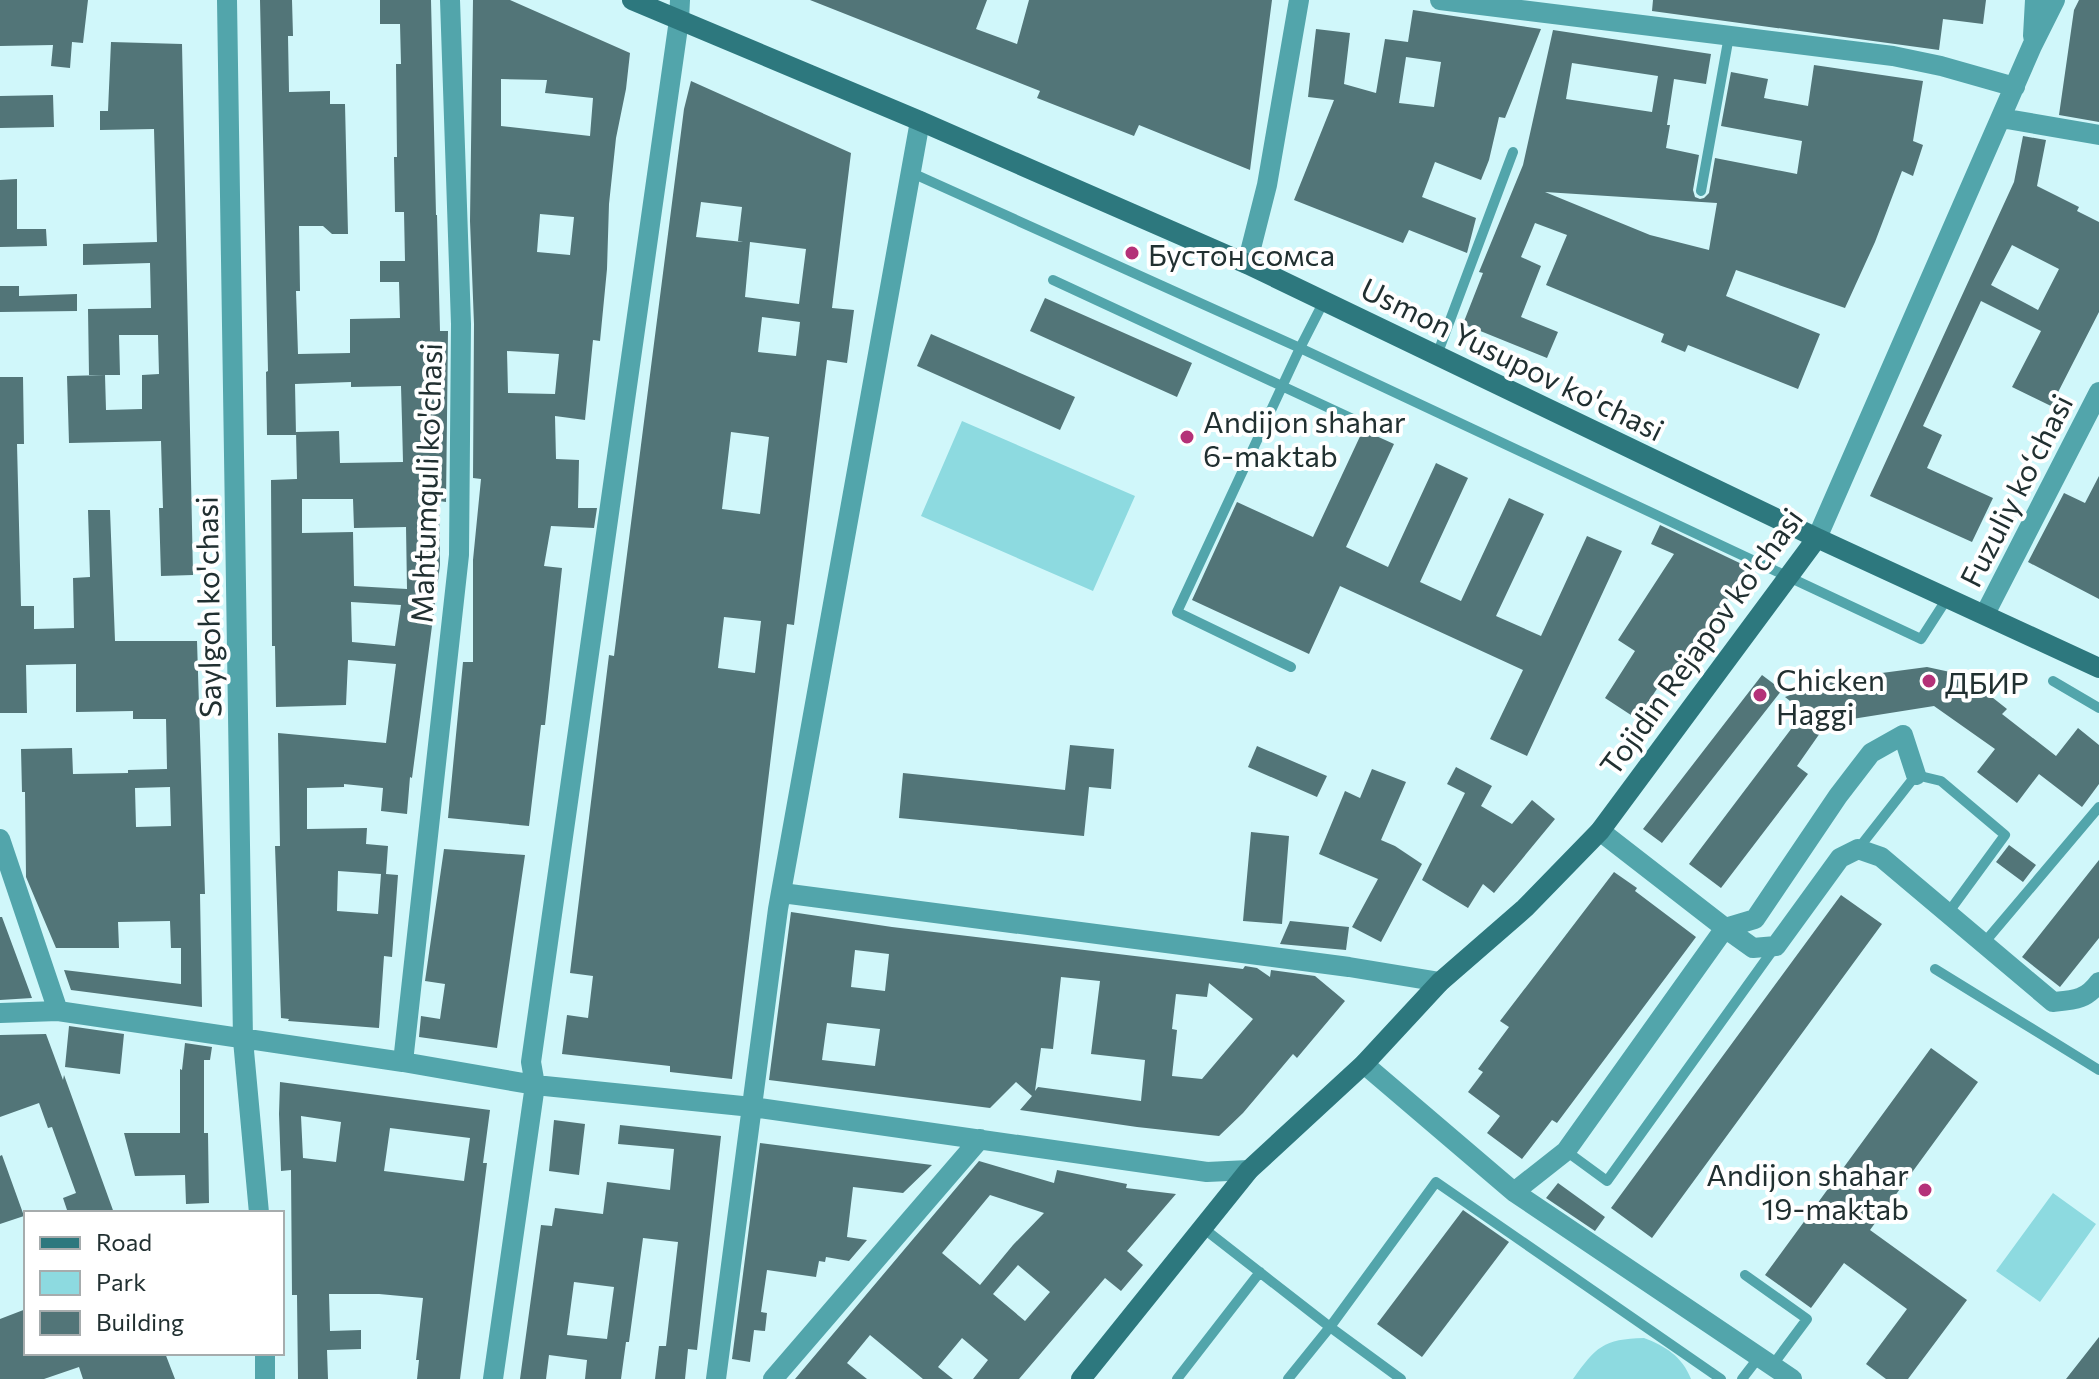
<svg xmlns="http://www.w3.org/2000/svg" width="2099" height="1379" font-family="Commissioner,sans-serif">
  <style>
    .green { fill: #8ddae0 }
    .building { fill: #527578; fill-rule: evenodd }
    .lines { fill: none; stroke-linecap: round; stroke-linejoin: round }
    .lane { stroke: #52a5ab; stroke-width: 10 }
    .street { stroke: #52a5ab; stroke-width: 20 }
    .secondary { stroke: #2d787e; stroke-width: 20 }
    .poi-dot { fill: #b43178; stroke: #fff; stroke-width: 3 }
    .labels { text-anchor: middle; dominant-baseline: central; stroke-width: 8; stroke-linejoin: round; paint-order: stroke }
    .poi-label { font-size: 30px; fill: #213031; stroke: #fff; text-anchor: start }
    .street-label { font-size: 30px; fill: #213031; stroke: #fff }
  </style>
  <rect width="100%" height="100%" fill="#d0f7fa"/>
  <path class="green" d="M962 421 1135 496 1093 591 921 516Z
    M2053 1193 2096 1224 2040 1302 1996 1271Z
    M1644 1338C1665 1346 1682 1356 1691 1379H1573C1596 1347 1603 1339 1644 1338Z"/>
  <path class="building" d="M0 0H88L83 43 72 42 70 68 51 66 53 45 0 46Z
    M260 0H292L293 36H288L289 92 330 91V104H345L348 234H332L323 226H299L300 291H296L298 354 350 353V319L400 318 399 282H380V261H405L404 212H395L394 157H397L396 64H401L400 24H380V0H431L436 215H437L440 331H448L446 502 439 501 440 565 412 778 410 777 407 814 381 811 383 788 344 784V787L307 788V829L367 828 366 844 388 846 386 874 398 875 392 957 384 956 379 1028 288 1021 289 1019 281 1018 275 846H280L278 733 386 743 396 664 348 660 346 705 276 707 275 646H272L271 480 297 479 296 432 339 431 340 463 403 462 402 421 401 386 351 387V382L295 384 296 435H267L266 372 268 371ZM302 499H353L354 528 406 527 407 589 354 586 353 532 302 533ZM351 602 401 605 395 646 352 642ZM338 871 381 874 378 914 337 911Z
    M473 0H510L630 53 626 89 616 138 609 204 607 269 600 341 593 340 585 420 555 416 556 459 579 460 578 508H597L594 528 551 526 544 566 562 568 545 725H541L529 826 448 818 463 662H473V560L481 479 473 478 474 324 470 221ZM501 79 547 80 545 93 593 98 590 136 501 126ZM540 214 574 217 570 255 537 252ZM507 351 559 354 555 394 508 393Z
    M810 0H987L976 29 1017 44 1029 0H1272L1250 170 1139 125 1134 136 1037 98 1040 91Z
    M1653 0H1986L1983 24 1943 19 1939 50 1652 11Z
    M2079 0H2099V122L2059 115 2074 10Z
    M1413 10 1541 29 1505 118 1499 117 1489 160 1481 180 1435 162 1422 197 1476 218 1467 253 1409 230 1403 243 1294 200 1334 100 1308 97 1316 29 1350 33 1344 84 1376 93 1385 39 1408 42ZM1406 57 1441 62 1434 107 1399 103Z
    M1553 30 1711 54 1706 84 1674 79 1667 125H1670L1666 148 1699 155 1693 190 1695 197 1700 199 1704 198 1709 193 1715 158 1797 174 1802 141 1721 126 1731 72 1768 79 1764 98 1808 106 1814 65 1923 81 1913 141 1923 145 1913 176 1902 171 1875 242 1845 308 1736 270 1726 296 1820 334 1798 389 1688 345 1685 352 1661 342 1664 334 1546 285 1567 235 1535 223 1521 257 1541 266 1521 317 1558 332 1547 358 1463 324 1483 273 1479 272 1523 165ZM1572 63 1658 76 1652 112 1566 99ZM1545 192 1717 203 1709 250 1650 235Z
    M111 42 182 44 193 575 161 576 159 508H163L161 441 69 443 67 376 105 375 106 410 142 409V375L159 374 158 335H119L120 375H89L88 309 151 308 150 263 83 265V244L157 242 154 129 100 130V111H108Z
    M691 81 851 153 832 308 854 310 847 363 827 360 794 625 787 624 732 1079 670 1072V1066L562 1054 567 1015 588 1018 593 976 570 973 609 655 614 656 684 109ZM701 202 742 207 738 241 743 242 696 237ZM750 242 806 249 799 304 745 297ZM762 317 800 322 796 356 758 352ZM731 432 769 437 760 514 722 509ZM724 617 761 621 755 673 718 668Z
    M53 95 54 127 0 128V96Z
    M2023 136 2046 140 2037 186 2079 207 2077 211 2099 222V312L2051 406 2012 387 2041 331 1981 301 1923 426 1942 435 1927 468 1993 498 1972 542 1870 496 2014 182ZM2012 245 2059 269 2038 310 1991 285Z
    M17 179V229H46L47 246 0 247V180Z
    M0 286H19V296L77 294V311L0 312Z
    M1045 298 1192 363 1177 397 1030 331Z
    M931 334 1075 397 1060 430 917 366Z
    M0 377H23L24 444H17L21 606H34V629L74 628 73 578 90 577 88 510H110L115 641H197L205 894H200L202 1007 71 990 64 970 181 984V948H171L170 921 118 922 119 948H56L26 877 25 792H22L21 749 72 748 73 774 128 773V770L167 769 166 719H133V711L76 712V664L26 665 27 713H0ZM170 787 171 826 136 827 135 788Z
    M1363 430 1394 444 1346 547 1388 567 1436 463 1468 478 1420 582 1461 601 1509 498 1544 514 1496 616 1541 636 1587 536 1622 551 1527 756 1490 739 1523 670 1340 586 1309 654 1192 600 1237 502 1313 537Z
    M2099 476V599L2028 562 2064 493 2085 503Z
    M1660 525 1748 567 1735 595 1731 594 1678 674 1670 669 1637 719 1605 698 1635 651 1618 640 1674 554 1651 544Z
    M1927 667 1964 675 2007 709 2002 714 2056 756 2078 728 2099 745V784L2082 807 2039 774 2017 803 1977 772 1995 749 1934 706 1827 723 1797 766 1808 774 1721 888 1689 864 1804 712 1785 697 1829 680Z
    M1762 675 1782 690 1662 843 1643 829Z
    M1070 745 1114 749 1111 789 1089 787 1084 836 899 818 903 773 1065 790Z
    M1257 746 1327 776 1317 797 1248 767Z
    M1456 767 1492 786 1481 806 1512 824 1532 800 1555 819 1494 893 1483 884 1468 908 1422 880 1465 793 1447 784Z
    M1372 769 1406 782 1381 840 1395 846 1422 864 1381 942 1352 927 1378 879 1319 854 1345 791 1360 798Z
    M1251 832 1289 836 1282 924 1243 921Z
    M2009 845 2036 865 2023 882 1996 862Z
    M444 849 525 855 497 1048 419 1037 421 1016 440 1019 445 984 425 981Z
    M2099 860V938L2060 987 2022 957Z
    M1614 872 1637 888 1635 891 1696 937 1557 1123 1552 1120 1522 1159 1487 1133 1500 1116 1468 1092 1483 1072 1478 1069 1509 1027 1500 1021Z
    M1841 895 1882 924 1652 1238 1611 1208Z
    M791 912 892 927 1243 969 1245 966 1257 968 1270 977 1271 970 1315 976 1345 1001 1297 1058 1293 1054 1243 1113 1219 1136 1137 1127 1020 1110 1032 1096 1016 1082 990 1108 769 1080ZM855 950 889 954 885 991 851 987ZM1061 977 1100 981 1091 1054 1145 1060 1141 1101 1038 1087 1035 1091 1041 1048 1053 1049ZM1209 983 1253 1019 1202 1079 1172 1076 1177 1030 1172 1029 1176 994 1207 997ZM827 1023 880 1029 875 1066 822 1060Z
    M0 917H2L32 998 0 1000Z
    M1290 921 1349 927 1346 950 1280 944Z
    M69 1026 124 1034 120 1074 65 1067Z
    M46 1034 63 1080 64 1075 114 1213H68L63 1198 76 1193 52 1127 48 1128 39 1103 0 1117V1035Z
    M185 1043 212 1047 210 1060H204V1133H208L209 1203 186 1204 185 1175 135 1176 124 1133H180V1069L182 1070Z
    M1931 1048 1978 1082 1870 1230 1967 1300 1908 1379H1886L1866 1364 1907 1309 1844 1263 1811 1308 1765 1275Z
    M280 1082 490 1110 483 1163H487L460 1379H417L419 1360H416L423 1298 379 1294H329L330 1331 361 1330V1349L327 1350 328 1379H298L297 1295H292L291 1170 281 1171 279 1114ZM301 1116 341 1122 336 1162 303 1158ZM390 1128 470 1138 464 1181 384 1171Z
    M554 1120 585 1124 579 1175 549 1171Z
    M620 1125 721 1136 697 1350 688 1349 685 1379H655L659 1346H666L678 1242 643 1238 629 1342H626L621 1379H585L587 1360 549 1355 546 1379H520L541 1225 552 1226 555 1208 603 1214 607 1182 670 1190 674 1149 618 1144ZM574 1282 614 1287 607 1339 567 1335Z
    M760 1143 932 1165 903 1193 853 1187 847 1237 867 1240 849 1261 826 1257 825 1262 819 1261 816 1277 767 1270 761 1312 767 1313 765 1331 754 1330 750 1362 732 1359Z
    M2 1155 24 1216 0 1224V1156Z
    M979 1161 1054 1183 1057 1170 1127 1184 1126 1188 1176 1194 1127 1251 1143 1265 1121 1291 1105 1278 1019 1379H973L988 1360 962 1338 938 1367 953 1379H923L870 1335 847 1363 867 1379H795ZM990 1195 1044 1213 1013 1245 980 1285 942 1253ZM1018 1265 1050 1292 1025 1321 993 1294Z
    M1558 1183 1605 1217 1595 1231 1546 1198Z
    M1463 1210 1509 1242 1422 1357 1377 1324Z
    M26 1309V1353H165L175 1379H83L79 1367 44 1379H0V1319Z
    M2099 1337V1379H2066Z"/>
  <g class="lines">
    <path class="lane" d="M912 173 1300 348 1921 639 1948 597
      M1701 191 1729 36
      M1053 280 1355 420
      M1437 355 1513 152
      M1291 667 1177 612 1300 348 1324 301
      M2053 681 2099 708
      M1858 849 1916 775 1941 781 2005 835 1948 913
      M1984 943 2099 807
      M1935 969 2099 1070
      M1566 1151 1607 1181 1775 947
      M1203 1228 1330 1327 1288 1379
      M1745 1275 1807 1319 1772 1366
      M1177 1379 1260 1272
      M1401 1379 1330 1327 1436 1182 1721 1379
      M1742 1379 1759 1357"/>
    <path class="street" d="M227 0 243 1040 259 1213
      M1440 0 1893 56 1941 66 2015 87
      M2033 36 2035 0
      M2001 118 2099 135
      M1247 264 1267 185 1299 0
      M1817 538 2032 46 2055 0
      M1985 614 2099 392
      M1600 831 1725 928 1755 919 1838 796 1871 753 1903 735 1916 775
      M0 839 58 1011
      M782 893 1349 967 1440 982
      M0 1013 58 1011 403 1062 535 1085 752 1107 1207 1172 1249 1170
      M403 1062 459 555 461 324 450 0
      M1364 1064 1514 1192 1792 1379
      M1514 1192 1566 1151 1725 928 1753 948 1776 946 1840 858 1858 849 1881 857 2053 1002C2074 1000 2086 1000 2099 982
      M265 1353V1379
      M493 1379 535 1085 531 1062 679 20 680 0
      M716 1379 778 909 920 121
      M773 1379 980 1139"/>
    <path class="secondary" d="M632 0 920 121 1247 264 1817 538 2099 668
      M1081 1379 1249 1170 1364 1064 1440 982 1525 908 1600 831 1817 538"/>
  </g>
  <g class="poi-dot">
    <circle cx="1132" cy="253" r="8"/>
    <circle cx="1187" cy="437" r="8"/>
    <circle cx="1929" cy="681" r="8"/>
    <circle cx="1760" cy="695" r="8"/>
    <circle cx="1925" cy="1190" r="8"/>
  </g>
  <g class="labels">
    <g class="poi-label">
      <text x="1148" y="253">Бустон сомса</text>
      <text x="1203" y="420">Andijon shahar<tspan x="1203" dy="34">6-maktab</tspan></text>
      <text x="1776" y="678">Chicken<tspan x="1776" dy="34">Haggi</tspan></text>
      <text x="1945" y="681">ДБИР</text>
      <text x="1909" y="1173" text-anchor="end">Andijon shahar<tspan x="1909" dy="34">19-maktab</tspan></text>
    </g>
    <g class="street-label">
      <text transform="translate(1513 358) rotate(26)">Usmon Yusupov ko'chasi</text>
      <text transform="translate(425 483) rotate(-88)">Mahtumquli ko'chasi</text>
      <text transform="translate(2015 490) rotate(-63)">Fuzuliy koʻchasi</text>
      <text transform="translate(207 607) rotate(-91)">Saylgoh ko'chasi</text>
      <text transform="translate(1700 641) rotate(-54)">Tojidin Rejapov ko'chasi</text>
    </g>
  </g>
  <rect x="24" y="1211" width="260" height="144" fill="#ffffff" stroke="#a6acad" stroke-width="2"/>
  <rect x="40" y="1237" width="40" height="12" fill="#2d787e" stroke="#a6acad" stroke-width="2"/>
  <text x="96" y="1251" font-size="24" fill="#213031">Road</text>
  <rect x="40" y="1271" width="40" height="24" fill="#8ddae0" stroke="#a6acad" stroke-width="2"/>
  <text x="96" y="1291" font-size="24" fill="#213031">Park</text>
  <rect x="40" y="1311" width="40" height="24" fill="#527578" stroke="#a6acad" stroke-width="2"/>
  <text x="96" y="1331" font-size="24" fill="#213031">Building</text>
</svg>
